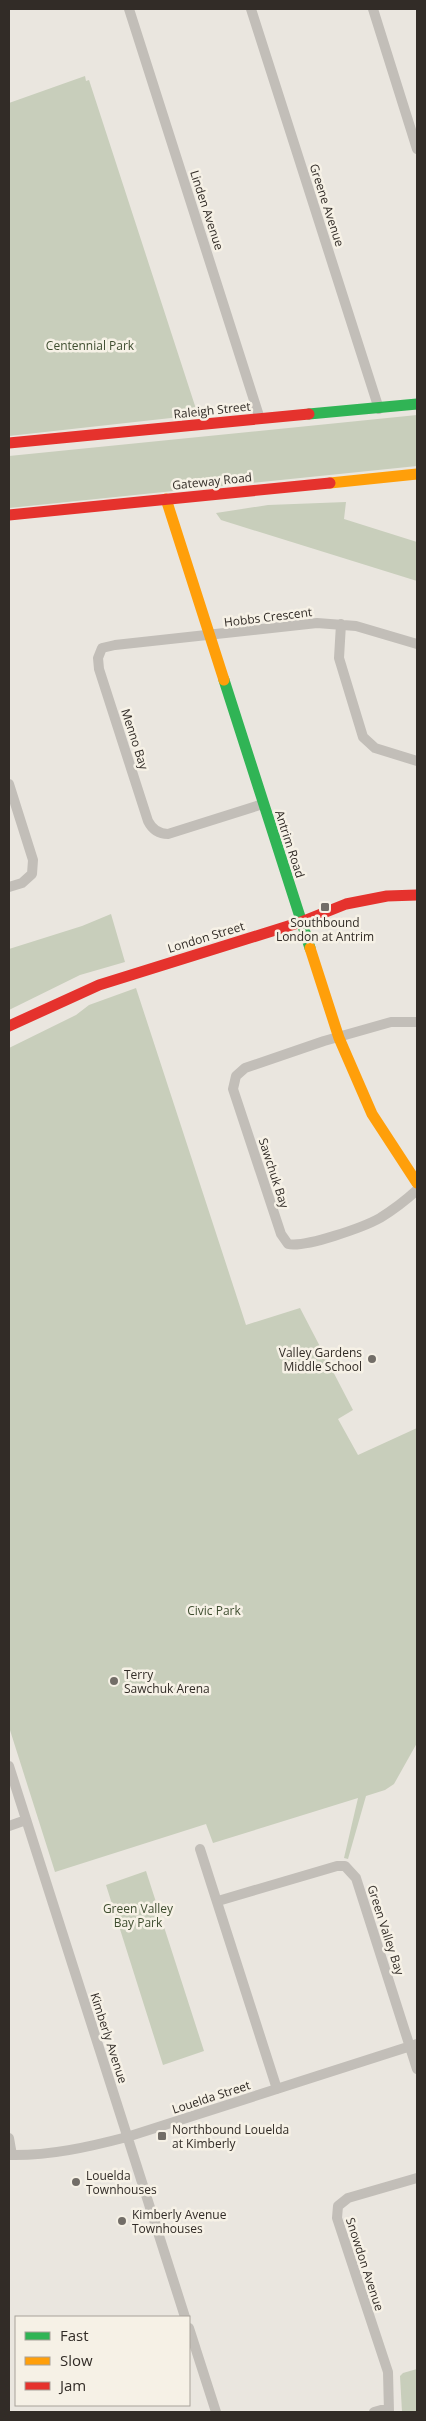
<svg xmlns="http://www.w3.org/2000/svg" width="426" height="2421" font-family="'Open Sans',sans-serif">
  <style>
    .green { fill: #c8cebb }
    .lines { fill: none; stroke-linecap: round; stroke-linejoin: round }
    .street { stroke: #c2beb8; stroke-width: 10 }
    .fast { stroke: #30b455; stroke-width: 11 }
    .slow { stroke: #ff9f0a; stroke-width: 11 }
    .jam { stroke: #e5322d; stroke-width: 11 }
    .poi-dot { fill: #726d67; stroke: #f6f1e6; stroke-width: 2 }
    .labels { text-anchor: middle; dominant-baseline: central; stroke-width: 5; stroke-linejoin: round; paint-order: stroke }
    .street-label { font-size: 12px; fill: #322c27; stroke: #f6f1e6 }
    .park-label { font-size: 12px; fill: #3e4d2f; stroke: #f6f1e6 }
    .poi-label { font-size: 12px; fill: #322c27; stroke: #f6f1e6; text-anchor: start }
  </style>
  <rect width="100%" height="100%" fill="#eae6df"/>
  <path class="green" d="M85 76 86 81 89 80 198 415 9 436V103Z
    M417 415V466L9 508V456Z
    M346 502 344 519 417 542V581L221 520 216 513 268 505Z
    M111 914 125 962 80 975 9 1010V949L82 926Z
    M136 988 246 1325 300 1308 353 1410 338 1419 358 1455 417 1428V1743L394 1784 385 1790 366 1796 348 1859 344 1858 358 1798 213 1843 206 1824 55 1872 9 1727V1048L76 1015 89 1005Z
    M146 1871 204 2051 163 2065 106 1885Z
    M417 2369V2412H402L400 2376 403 2373Z"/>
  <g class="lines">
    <path class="street" d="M129 9 260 419
      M251 9 379 409
      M373 9 417 149
      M341 624 339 658 363 737 375 748 417 761
      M9 784 33 860 32 874 22 883 9 887
      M263 804 168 834C158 834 152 829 148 821L99 669 98 658 102 648 115 645 317 623 356 626 417 644
      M417 1022H391L324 1041 245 1068 236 1076 233 1089 281 1234 288 1244C305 1248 364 1227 380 1218 393 1210 406 1200 417 1190
      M9 1766 185 2317
      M9 1826 26 1820
      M200 1849 277 2089
      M218 1901 337 1866H345L356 1878 417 2069
      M9 2138 12 2155
      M9 2155C49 2156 89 2147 127 2137L417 2044
      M189 2328 216 2412
      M374 2412 388 2408
      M389 2412 388 2372 337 2218 338 2206 348 2198 417 2178"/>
    <path class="fast" d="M309 414 417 404
      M224 680 310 948"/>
    <path class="slow" d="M330 483 417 474
      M166 499 224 680
      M310 948 339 1038 372 1114 417 1183"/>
    <path class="jam" d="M9 443 309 414
      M9 515 330 483
      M9 1026 99 985 301 922 346 904 387 896 417 895"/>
  </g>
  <g class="poi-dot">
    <rect x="320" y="902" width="10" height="10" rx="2.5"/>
    <circle cx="372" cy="1359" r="5"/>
    <circle cx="114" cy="1681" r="5"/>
    <rect x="157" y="2131" width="10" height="10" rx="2.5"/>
    <circle cx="76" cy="2182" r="5"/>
    <circle cx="122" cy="2221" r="5"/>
  </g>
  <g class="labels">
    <g class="street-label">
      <text transform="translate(327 205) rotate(72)">Greene Avenue</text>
      <text transform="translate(207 210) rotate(72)">Linden Avenue</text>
      <text transform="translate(212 410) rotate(-6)">Raleigh Street</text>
      <text transform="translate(212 481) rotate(-6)">Gateway Road</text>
      <text transform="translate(268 617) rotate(-7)">Hobbs Crescent</text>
      <text transform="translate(135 739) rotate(72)">Menno Bay</text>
      <text transform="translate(290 844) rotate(72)">Antrim Road</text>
      <text transform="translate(206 937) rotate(-17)">London Street</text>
      <text transform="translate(274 1173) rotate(72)">Sawchuk Bay</text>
      <text transform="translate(386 1930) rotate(72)">Green Valley Bay</text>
      <text transform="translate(109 2038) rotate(72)">Kimberly Avenue</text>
      <text transform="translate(211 2097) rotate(-18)">Louelda Street</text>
      <text transform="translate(365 2264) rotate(72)">Snowdon Avenue</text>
    </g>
    <g class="park-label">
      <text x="90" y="345">Centennial Park</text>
      <text x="214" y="1610">Civic Park</text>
      <text x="138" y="1908">Green Valley<tspan x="138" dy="14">Bay Park</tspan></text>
    </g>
    <g class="poi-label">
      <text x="325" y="922" text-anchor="middle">Southbound<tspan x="325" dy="14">London at Antrim</tspan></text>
      <text x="362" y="1352" text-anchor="end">Valley Gardens<tspan x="362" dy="14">Middle School</tspan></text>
      <text x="124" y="1674">Terry<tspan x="124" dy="14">Sawchuk Arena</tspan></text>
      <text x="172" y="2129">Northbound Louelda<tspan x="172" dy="14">at Kimberly</tspan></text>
      <text x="86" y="2175">Louelda<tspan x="86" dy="14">Townhouses</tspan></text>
      <text x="132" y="2214">Kimberly Avenue<tspan x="132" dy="14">Townhouses</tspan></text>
    </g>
  </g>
  <rect width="426" height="2421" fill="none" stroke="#322c27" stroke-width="20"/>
  <rect x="15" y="2316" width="175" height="90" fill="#f6f1e6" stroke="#a8a29a"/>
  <rect x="25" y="2332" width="25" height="8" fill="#30b455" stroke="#a8a29a"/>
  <text x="60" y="2341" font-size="15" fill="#322c27">Fast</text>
  <rect x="25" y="2357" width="25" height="8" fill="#ff9f0a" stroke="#a8a29a"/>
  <text x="60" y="2366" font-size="15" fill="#322c27">Slow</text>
  <rect x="25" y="2382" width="25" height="8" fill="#e5322d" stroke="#a8a29a"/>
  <text x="60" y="2391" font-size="15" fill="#322c27">Jam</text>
</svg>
